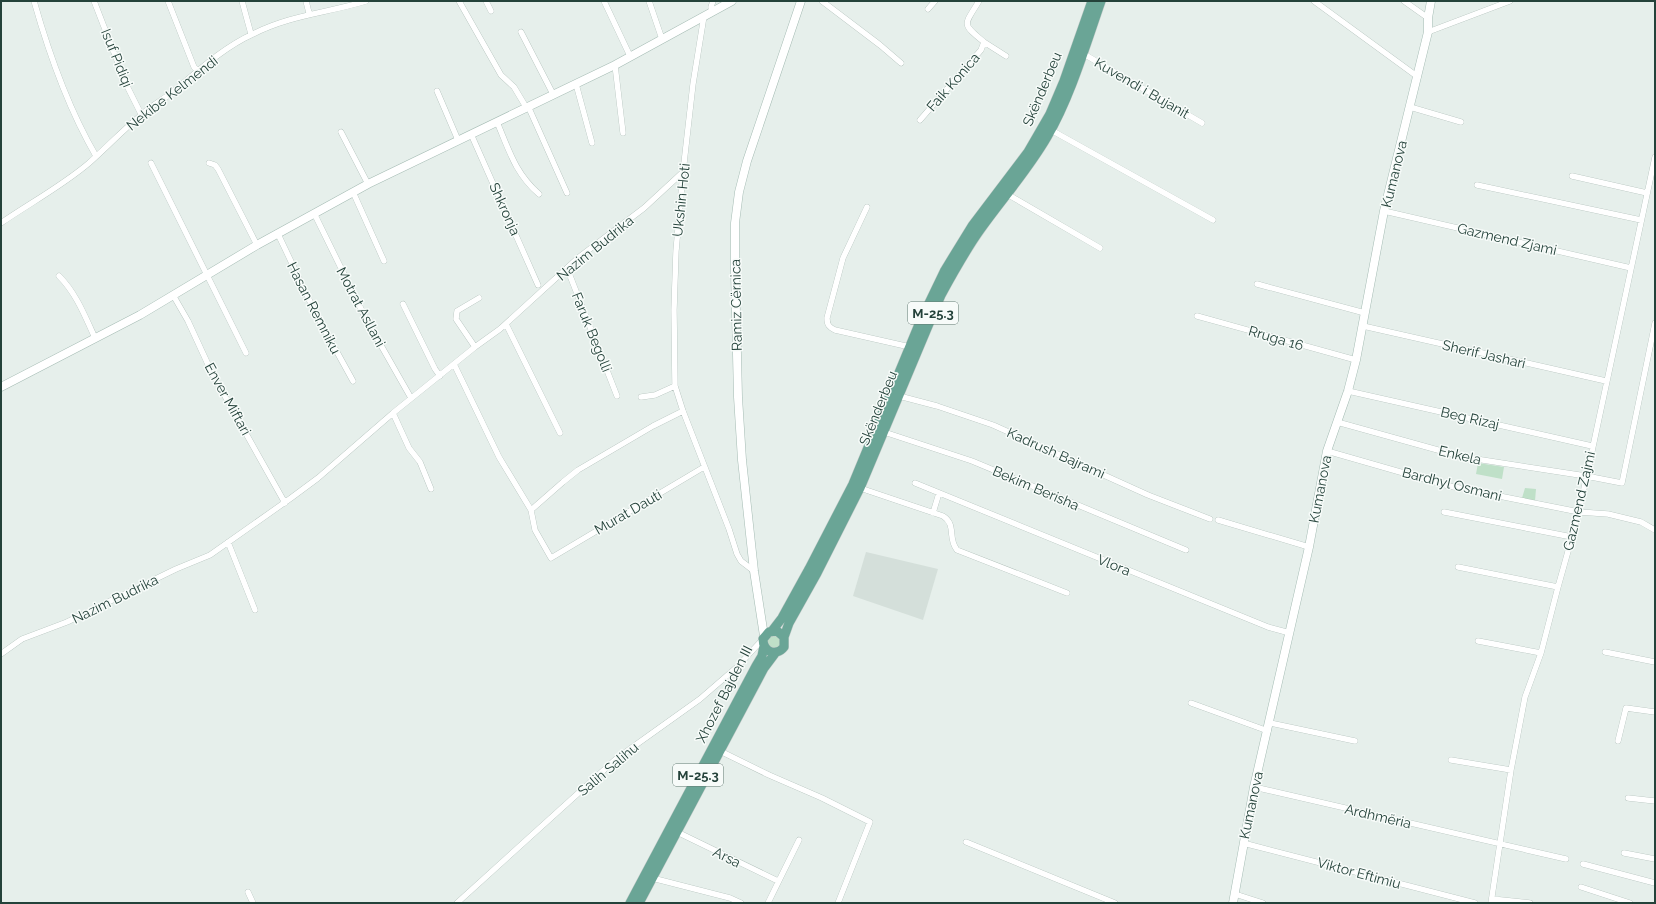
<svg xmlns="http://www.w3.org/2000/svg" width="1656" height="904" font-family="Raleway,sans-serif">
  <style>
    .built { fill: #d4dfda }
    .green { fill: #bfe0c8 }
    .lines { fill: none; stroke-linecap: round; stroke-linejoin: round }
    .street-casing { stroke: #a8b8b2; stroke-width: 6 }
    .secondary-casing { stroke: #a4bbb3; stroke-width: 9 }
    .primary-casing { stroke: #c2cac8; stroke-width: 10 }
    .street { stroke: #fff; stroke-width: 5.5 }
    .secondary { stroke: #fff; stroke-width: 8 }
    .primary { stroke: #6aa596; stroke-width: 9 }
    .labels { text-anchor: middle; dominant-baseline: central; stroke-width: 3; stroke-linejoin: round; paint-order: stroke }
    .shield { fill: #f7fbf9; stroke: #637a73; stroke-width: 1 }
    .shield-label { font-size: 13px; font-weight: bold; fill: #24423a }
    .street-label { font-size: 14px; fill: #24423a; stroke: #f7fbf9 }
  </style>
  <rect width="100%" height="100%" fill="#e6efeb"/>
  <path class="built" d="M866 552 938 569 923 620 853 596Z"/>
  <path class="green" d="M1478 463 1504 467 1502 479 1476 474Z
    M1525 488 1536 489 1535 501 1522 498Z
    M776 635 780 639 781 644 777 649 769 647 767 640 770 636Z"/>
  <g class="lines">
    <defs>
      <path id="street" d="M34 1C49 54 68 108 96 156
        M94 1 127 86 141 114
        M168 1 194 67 198 71
        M242 1 251 34
        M306 1 309 13
        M459 1 501 75 514 87 526 107
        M486 1 491 11
        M604 1 630 56
        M649 1 662 39
        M822 1 880 45 901 63
        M1314 1 1418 77
        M1404 1 1428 18
        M928 9 935 1
        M712 12 711 7 713 1
        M704 16 693 84 683 172 676 251 674 310 675 386 683 411 729 529 737 554 741 561 754 571
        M521 32 553 94
        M1428 32 1510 1
        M984 42 1006 56
        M1082 53 1202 123
        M615 65 623 133
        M576 84 592 143
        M437 91 458 140
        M528 106 567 193
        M1410 107 1461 122
        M920 120 981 50 984 42C961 23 964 26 979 1
        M497 122C509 150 515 173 539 194
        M1051 130 1213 220
        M341 132 368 184
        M471 134 538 285
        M151 163 246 353
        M209 163 215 165 218 169 257 245
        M1572 176 1647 193
        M1477 185 1641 220
        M353 192 384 261
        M1007 194 1100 248
        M867 207 843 258 827 318C827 325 829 327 835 330L910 347
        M1384 211 1631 268
        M314 213 366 319 411 398
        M1 223C30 203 62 186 89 163 106 148 122 131 140 116 150 106 163 100 174 91 198 71 224 47 253 34 290 15 327 13 366 1
        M278 234 316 314 353 381
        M567 268 617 396
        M59 276C76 293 85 316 95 338
        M1257 284 1365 313
        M173 295 188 321 212 373 285 503
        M403 304 435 369 440 376
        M1197 316 1356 360
        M506 324 560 433
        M1363 326 1606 381
        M475 347 456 319 457 311 479 298
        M454 364 499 457 531 510 535 530 551 558 704 467
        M1348 391 1592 446
        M899 396 937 406 993 425 1148 495 1210 519
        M641 397 655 395 675 386
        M393 413 409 448 420 462 431 489
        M1337 422 1463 457 1586 476 1622 483 1655 323
        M884 432 972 461 1186 550
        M1327 451 1449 486 1579 512 1608 514 1641 522 1655 530
        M915 483 1268 627 1290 633
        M860 488 943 516C957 525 947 538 957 550L1067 593
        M531 510 563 482 578 470 653 426 683 411
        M1444 512 1572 537
        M933 513 939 493
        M1218 520 1309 547
        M228 542 255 610
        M1458 567 1558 587
        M1478 641 1541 653
        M1605 652 1655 662
        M1 654 22 639 67 622 176 569 210 555 291 498 318 478 393 413 475 347 500 329 578 258 644 208 683 172
        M1191 703 1268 731
        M1270 723 1355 741
        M1618 741 1626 708 1655 712
        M720 751 769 775 822 798 870 822 838 903
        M1451 760 1511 770
        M1254 787 1566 859
        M1628 798 1655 801
        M677 832 778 881
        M966 842 1115 903
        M1243 843 1475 903
        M1624 853 1655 859
        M1583 864 1655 883
        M652 878 730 898 741 903
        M1581 887 1630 903
        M248 892 253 903
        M1235 894 1263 903
        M1492 899 1530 903
        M457 903 616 759 700 699 737 667 763 639
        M768 903 799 840
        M1491 903 1511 770 1525 697 1541 653 1558 587 1579 512 1655 157"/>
      <path id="secondary" d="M1 387 140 315 257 245 368 184 615 65 732 1
        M764 636 754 571 742 460 738 397 735 270V223L739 192 747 161 801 1
        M1233 903 1254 787 1309 547 1327 451 1348 391 1356 360 1384 211 1428 32V18L1431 1"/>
      <path id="primary" d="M772 631 782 618 809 569 853 484 920 322 945 270 972 226 1028 152 1050 114 1064 81 1092 1
        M784 637 777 631 769 632 763 639C763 652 776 657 784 647V637L789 623 817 573 860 488 941 295C953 273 965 251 980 230 1002 199 1028 170 1047 137 1070 98 1086 44 1101 1
        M630 903 756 666 762 656 764 646
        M639 903 764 668 776 652"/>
    </defs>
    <use href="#street" class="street-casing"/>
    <use href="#secondary" class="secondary-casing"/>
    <use href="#primary" class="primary-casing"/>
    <use href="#street" class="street"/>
    <use href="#secondary" class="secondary"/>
    <use href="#primary" class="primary"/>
  </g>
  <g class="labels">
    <g class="shield">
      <rect x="908" y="302" width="50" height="22" rx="3"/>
      <rect x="673" y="764" width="50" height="22" rx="3"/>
    </g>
    <g class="shield-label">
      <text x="933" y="313">M-25.3</text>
      <text x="698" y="775">M-25.3</text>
    </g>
    <g class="street-label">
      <text transform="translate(117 58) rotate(68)">Isuf Pidiqi</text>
      <text transform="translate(953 82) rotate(-49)">Faik Konica</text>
      <text transform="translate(1142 88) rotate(30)">Kuvendi i Bujanit</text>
      <text transform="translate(1042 89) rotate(-67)">Skënderbeu</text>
      <text transform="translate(172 93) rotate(-38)">Nekibe Kelmendi</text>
      <text transform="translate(1394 174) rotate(-76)">Kumanova</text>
      <text transform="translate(681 200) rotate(-84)">Ukshin Hoti</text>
      <text transform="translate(505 209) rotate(66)">Shkronja</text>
      <text transform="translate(1507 239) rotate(13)">Gazmend Zjami</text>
      <text transform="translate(595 248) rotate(-39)">Nazim Budrika</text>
      <text transform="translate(736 305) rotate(-91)">Ramiz Cërnica</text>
      <text transform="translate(361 307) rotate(62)">Motrat Asllani</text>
      <text transform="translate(314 308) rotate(63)">Hasan Remniku</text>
      <text transform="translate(592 332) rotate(68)">Faruk Begolli</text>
      <text transform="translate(1276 338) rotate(16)">Rruga 16</text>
      <text transform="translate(1484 354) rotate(13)">Sherif Jashari</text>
      <text transform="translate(228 399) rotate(61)">Enver Miftari</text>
      <text transform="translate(878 408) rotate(-68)">Skënderbeu</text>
      <text transform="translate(1470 418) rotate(13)">Beg Rizaj</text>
      <text transform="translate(1056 453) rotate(24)">Kadrush Bajrami</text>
      <text transform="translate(1460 455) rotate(13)">Enkela</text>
      <text transform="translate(1452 484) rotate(14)">Bardhyl Osmani</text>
      <text transform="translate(1036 488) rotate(23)">Bekim Berisha</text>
      <text transform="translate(1320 489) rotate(-79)">Kumanova</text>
      <text transform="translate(1579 501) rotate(-77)">Gazmend Zajmi</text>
      <text transform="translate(628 512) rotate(-30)">Murat Dauti</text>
      <text transform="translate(1114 565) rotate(22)">Vlora</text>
      <text transform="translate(115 599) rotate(-26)">Nazim Budrika</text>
      <text transform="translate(724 694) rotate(-63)">Xhozef Bajden III</text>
      <text transform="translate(608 769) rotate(-40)">Salih Salihu</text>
      <text transform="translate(1251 805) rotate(-78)">Kumanova</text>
      <text transform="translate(1378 816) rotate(13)">Ardhmëria</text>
      <text transform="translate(727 857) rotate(26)">Arsa</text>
      <text transform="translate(1359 873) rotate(15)">Viktor Eftimiu</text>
    </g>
  </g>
  <rect width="1656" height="904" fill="none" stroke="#24423a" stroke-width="4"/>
</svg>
